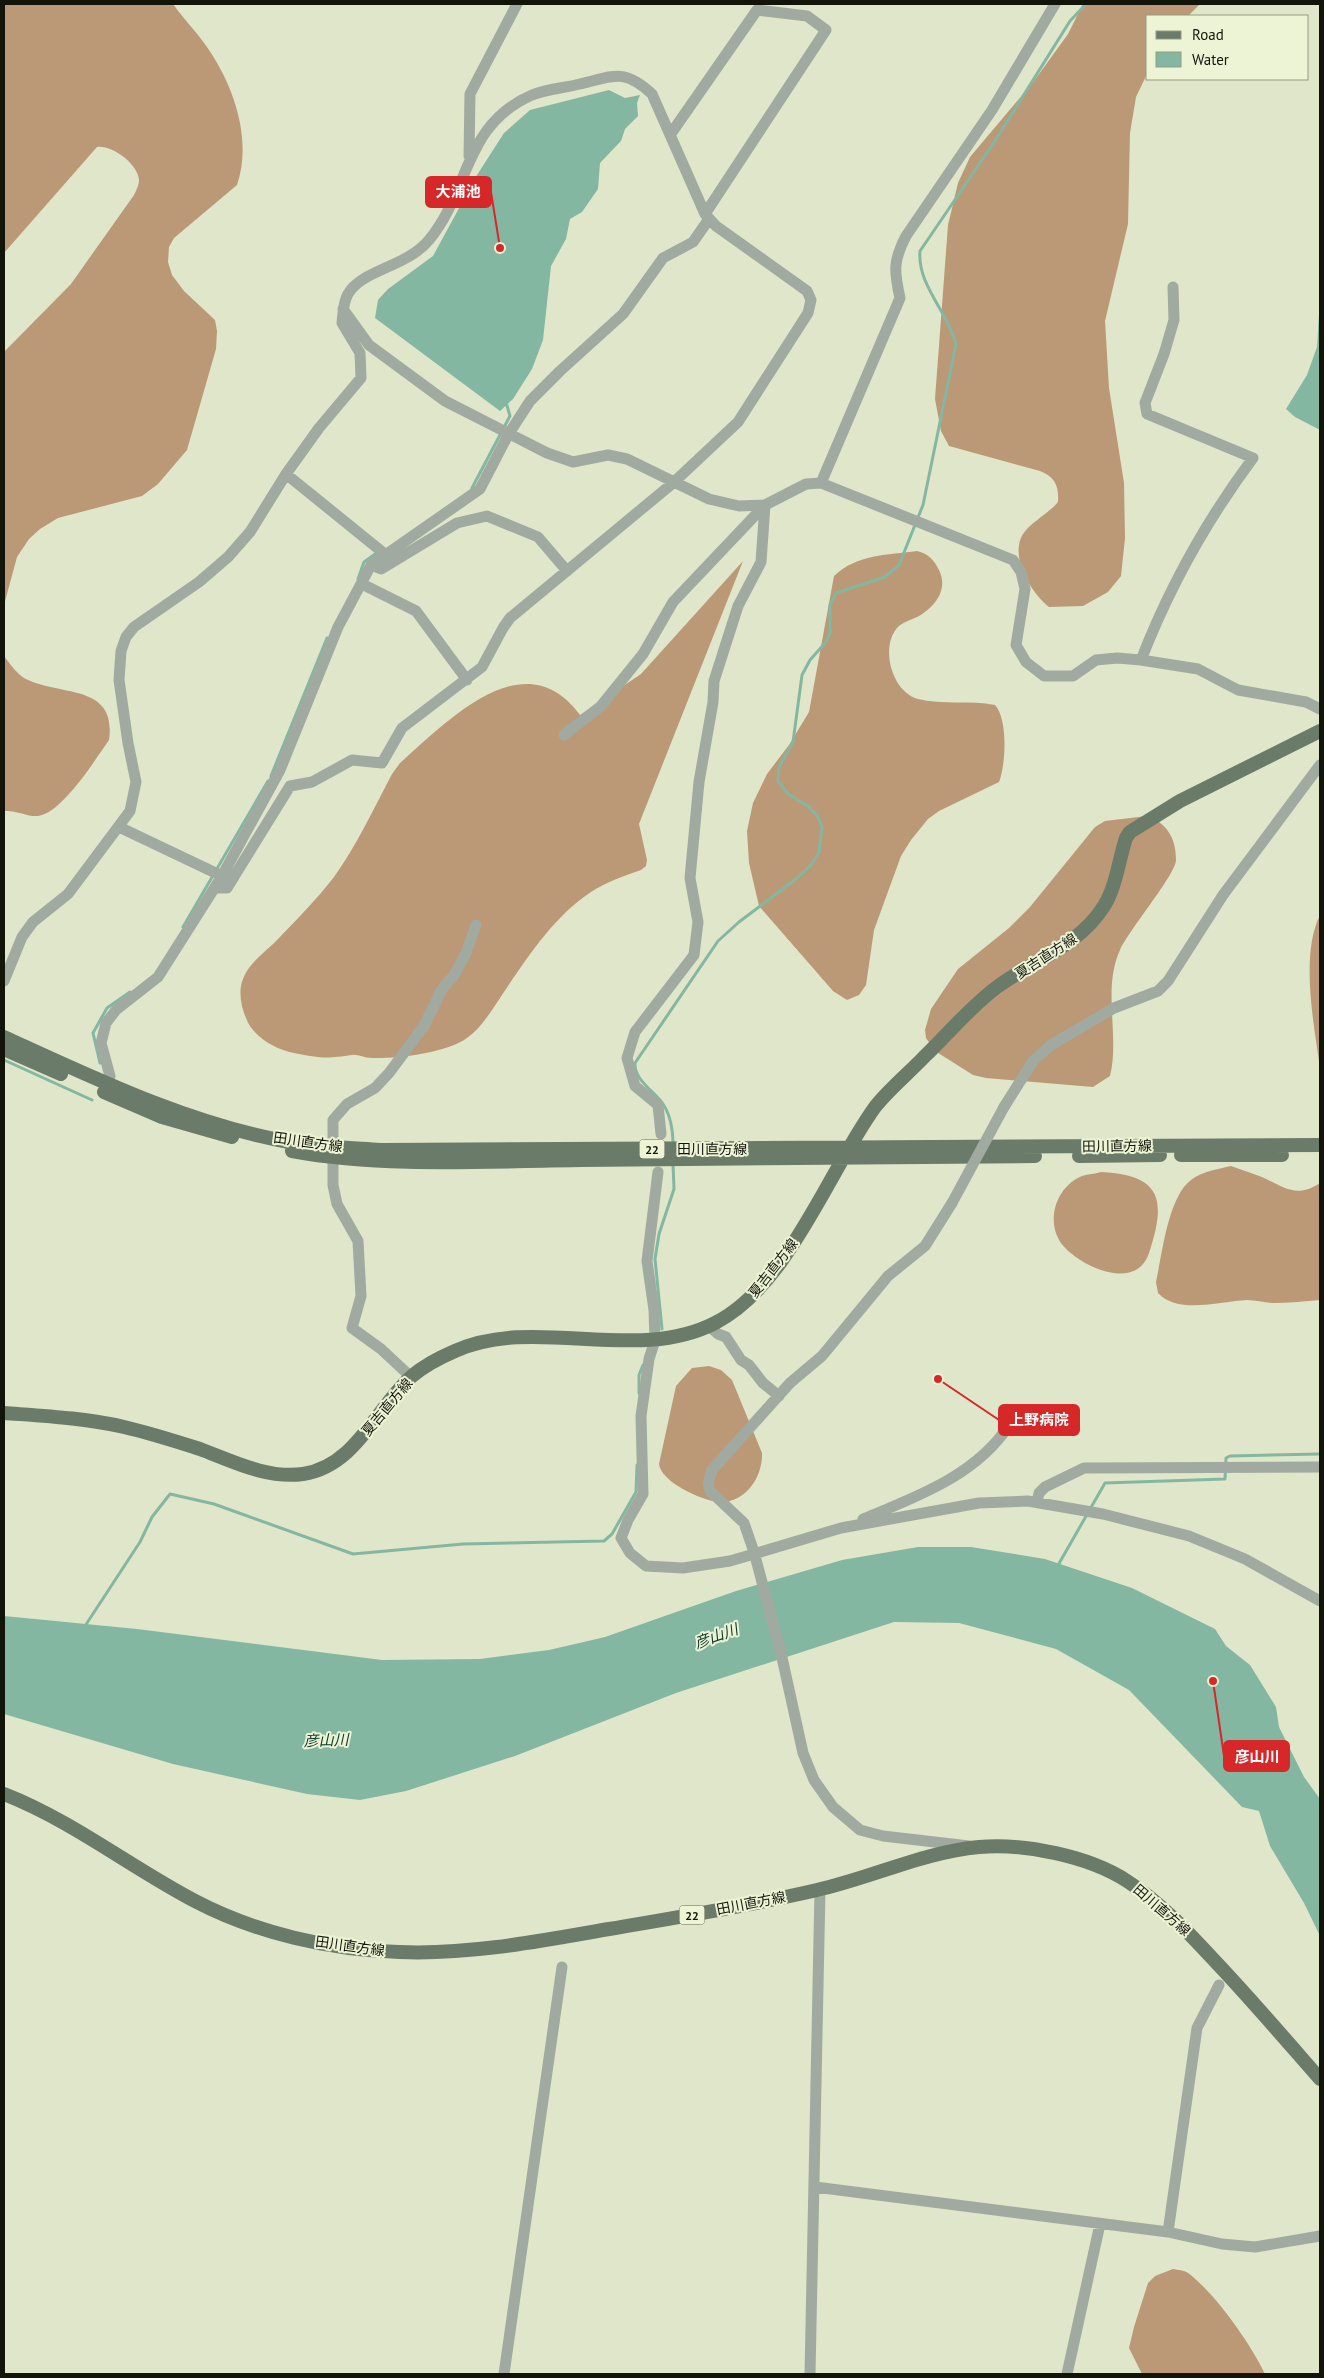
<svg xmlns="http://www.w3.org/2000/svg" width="1324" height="2378" font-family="'PT Sans','Noto Sans JP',sans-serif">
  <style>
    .forest { fill: #bb9976 }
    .water { fill: #84b7a2 }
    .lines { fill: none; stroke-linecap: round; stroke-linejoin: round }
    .stream { stroke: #84b7a2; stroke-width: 3 }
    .minor { stroke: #a1aaa0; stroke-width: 11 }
    .major { stroke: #6b7b69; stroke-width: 14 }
    .minor-bridge { stroke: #a1aaa0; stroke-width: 11 }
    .labels { text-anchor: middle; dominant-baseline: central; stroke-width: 4; stroke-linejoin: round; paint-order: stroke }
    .shield { fill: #edf4d6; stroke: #545747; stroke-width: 1 }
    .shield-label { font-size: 12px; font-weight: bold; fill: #12140a }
    .street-label { font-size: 14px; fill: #12140a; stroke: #edf4d6 }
    .water-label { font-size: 15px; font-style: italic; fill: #083728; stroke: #edf4d6 }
    .leader { fill: none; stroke: #d62828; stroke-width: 2 }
    .callout-dot { fill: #d62828; stroke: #edf4d6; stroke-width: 2 }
    .callout { fill: #d62828; stroke: #d62828; stroke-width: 2 }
    .callout-label { font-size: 15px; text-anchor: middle; font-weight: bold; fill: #fff }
  </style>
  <rect width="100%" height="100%" fill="#e0e6c9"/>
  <path class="forest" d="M4 4H173C185 21 200 35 211 53 235 90 252 141 237 185L174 238 169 247 168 262 172 275 184 291 215 320 217 331 216 349 187 450 158 484 142 496 58 518 40 529 29 539 17 557 4 605V352L71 284 134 195C136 191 139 185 139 180 138 164 112 145 97 147L4 253Z
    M1083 4H1200L1188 16H1148V72L1136 97 1130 133 1128 224 1105 321 1109 388 1124 483 1125 538 1121 576 1108 592 1083 606 1049 607C1031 593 1009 556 1023 534 1031 522 1048 514 1058 502 1059 486 1055 477 1040 471L949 446 941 431 935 399 948 225 958 183 970 157 1034 81 1068 34Z
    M917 551C929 554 934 560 939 570 949 590 934 608 917 617 911 620 902 622 897 628 880 648 892 692 918 699 941 705 971 700 995 705 1008 719 1006 764 999 782L939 811 928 819 911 840 901 856 874 930 866 985 859 995 847 1000 833 991 759 906 749 863 747 831 753 803 767 774 789 745 809 712 834 576C857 554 888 555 917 551Z
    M743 561 639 824 647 860 646 866 641 870C624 876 606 882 591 892 556 915 531 952 508 986 496 1003 484 1026 467 1038 447 1053 395 1059 371 1058 365 1058 357 1054 352 1055 327 1059 319 1058 294 1053 275 1049 253 1037 246 1018 241 1006 238 991 243 979 249 962 267 951 279 938 297 919 318 898 334 877 357 845 374 808 392 774L400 763C448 721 525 639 580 715L641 674Z
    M4 656C10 664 18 676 28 680 62 696 117 684 109 740 95 760 62 813 38 816 28 817 16 810 4 811Z
    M1147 816C1167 823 1176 838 1176 860 1176 874 1129 930 1120 950 1102 989 1120 1036 1110 1076L1093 1087 986 1078 973 1075 935 1051 926 1038 925 1030 931 1009 958 969 1009 928 1030 907 1095 827 1105 821Z
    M1320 915V1068C1314 1025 1300 955 1320 915Z
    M1231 1166C1241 1170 1252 1173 1262 1177 1284 1187 1296 1199 1320 1183V1300C1305 1301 1289 1303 1274 1303 1265 1303 1256 1300 1247 1300 1222 1301 1178 1315 1158 1293L1156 1282C1162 1255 1168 1197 1191 1180 1202 1171 1219 1169 1231 1166Z
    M1101 1172C1163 1175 1166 1201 1149 1253 1136 1293 1078 1266 1061 1243 1045 1220 1057 1186 1082 1176 1088 1174 1095 1174 1101 1172Z
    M709 1366 721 1370 732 1380 762 1453C763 1477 745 1504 718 1502 701 1500 661 1482 659 1464L676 1386 692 1368Z
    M1173 2269C1178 2270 1184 2270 1188 2273 1214 2292 1251 2344 1265 2374H1142L1129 2348 1134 2327 1148 2283 1155 2276Z"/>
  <path class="water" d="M609 90 625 98 640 95 637 103 638 116 625 129 621 141 600 163 598 189 582 212 570 219 566 239 551 266 543 340 532 369 513 399 500 411 375 318 378 300 388 289 433 256 477 175 504 133 530 110Z
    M1320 298V430L1295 417 1286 409 1307 375 1317 347Z
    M918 1547H971L1045 1559 1132 1588 1215 1629 1226 1646 1250 1665 1276 1707 1279 1727 1304 1777 1320 1799V1936L1304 1903 1270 1846 1259 1811 1242 1807 1129 1690 1056 1649 959 1623 894 1622 676 1693 515 1756 406 1791 360 1800 307 1794 173 1764 4 1714V1616L137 1629 382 1660 480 1659 549 1650 605 1637 736 1591 842 1560Z"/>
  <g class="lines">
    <path class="stream" d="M472 488 510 416 506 402
      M358 579 364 562 378 552
      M271 776 327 638
      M183 927 268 781
      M4 1060 92 1100
      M100 1063 93 1033 107 1008 130 992
      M673 1145C673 1131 671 1116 663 1104 654 1091 634 1080 635 1063L718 941 739 922 797 878 810 866 819 853 822 827 818 817 808 806 788 794 778 781 779 767 793 742 802 675 810 660 826 642 830 633V605L836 593 885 577 899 565 923 505 956 344C948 312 917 285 920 251L995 141 1070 21 1086 4
      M662 1329 655 1259 659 1234 674 1189 673 1164
      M639 1393V1375L643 1365
      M1057 1567 1105 1483 1225 1479 1226 1458 1230 1456 1320 1454
      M85 1626 140 1542 152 1517 170 1494 214 1504 353 1554 463 1544 604 1541 612 1534 636 1492 637 1465"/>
    <path class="minor" d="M670 135 757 10 807 16 826 30 705 214
      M469 156 470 94 517 4
      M343 309 369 345 445 401 547 453 573 462 608 455 627 459 709 499 739 506 765 505 806 484 821 483 1013 560 1021 572 1025 589 1016 645 1026 662 1044 676H1073L1096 660 1117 658 1141 660 1198 669 1238 690 1306 702 1320 709
      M286 474 386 555
      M821 483 900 298C894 271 893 261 906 236L992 110 1055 4
      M371 565 381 569 457 523 487 516 538 537 567 571
      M362 584 416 611 467 680
      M1141 660C1169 588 1206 521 1253 458L1147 414 1145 403 1164 354 1174 320 1173 287
      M564 735 601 706 643 654 673 602 765 505
      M119 827 222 876
      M4 981 22 937 33 922 68 894 130 811 136 782 128 743 119 680 121 651 126 637 134 627 199 582 228 557 250 532 286 474 319 428 361 378 360 353 342 323C343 314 343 302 348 294 361 270 407 267 429 240 470 191 463 125 532 95 546 89 565 88 580 84 614 76 624 68 652 94L705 214 716 226 807 291 811 300 808 313 738 422 673 483 510 618 503 628 482 667 402 728 382 763 352 760 312 782 290 786 227 888H215
      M108 1084 110 1076 101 1043 106 1023 116 1010 158 977 222 876 280 770 338 627 371 565 480 489 508 435 530 401 560 371 623 314 663 258 693 242 709 219
      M1004 1107 1033 1061 1051 1045 1114 1008 1158 991 1168 981 1223 895 1320 765
      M661 1134 658 1105 635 1086 627 1058 635 1032 694 955 698 922 690 878 699 782 713 702 714 681 738 606 761 562 765 505
      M658 1172 647 1261 654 1310 655 1340 649 1359 641 1416 643 1494 628 1520 621 1538 630 1553 646 1566 683 1568 730 1561 841 1528 979 1503 1028 1501 1103 1514 1189 1536 1245 1559 1320 1601
      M952 1203 925 1246 888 1276 822 1356 790 1383 712 1470 708 1483 710 1491 744 1523 754 1552 781 1653 803 1753 814 1780 833 1807 860 1830 883 1836 969 1846
      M709 1326 718 1334 726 1337 741 1360 749 1365 763 1383 779 1396
      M411 1377 381 1349 352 1328 361 1296 358 1241 337 1204 333 1185V1120L347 1104 375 1088 389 1073 424 1026 442 989 455 974 466 953 476 925
      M1037 1502 1039 1493 1045 1487 1084 1468 1320 1467
      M863 1519C916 1497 977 1475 1009 1425
      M815 2187 1168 2232 1222 2244 1255 2247 1320 2236
      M1168 2232 1197 2028 1219 1985
      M504 2374 562 1967
      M810 2374 820 1890
      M1067 2374 1100 2224"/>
    <path class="major" d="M4 1037C96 1079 189 1124 289 1142 319 1147 350 1148 380 1150L1320 1145
      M4 1049 61 1074
      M104 1092 162 1117 232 1137
      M292 1151C385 1168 487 1161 582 1160 733 1159 884 1156 1035 1156
      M1181 1155H1282
      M1079 1156 1160 1155
      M4 1413C44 1416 85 1418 124 1427 150 1433 175 1441 200 1449 232 1461 267 1479 303 1474 356 1466 376 1408 412 1376 424 1366 441 1357 455 1351 535 1315 636 1364 715 1323 788 1286 828 1172 875 1107 889 1089 909 1073 925 1056 949 1033 970 1007 997 987 1034 960 1079 946 1104 906 1116 887 1119 859 1126 838L1130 832 1180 801 1320 731
      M4 1794C73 1821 130 1867 195 1901 256 1933 330 1950 399 1952 469 1955 540 1941 609 1929 678 1917 749 1906 817 1890 871 1878 924 1852 979 1847 1024 1843 1089 1856 1127 1881 1160 1902 1187 1931 1213 1959 1250 1998 1285 2039 1320 2079"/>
    <path class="minor-bridge" d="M952 1203 1004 1107"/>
  </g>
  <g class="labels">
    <g class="shield">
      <rect x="639.5" y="1139.5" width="25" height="19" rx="4"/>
      <rect x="679.5" y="1905.5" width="25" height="19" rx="4"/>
    </g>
    <g class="shield-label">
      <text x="652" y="1149">22</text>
      <text x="692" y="1915">22</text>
    </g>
    <g class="street-label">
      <text transform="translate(1046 956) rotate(-33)">夏吉直方線</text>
      <text transform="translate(308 1142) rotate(8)">田川直方線</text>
      <text transform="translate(1117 1146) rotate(-1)">田川直方線</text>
      <text x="712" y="1149">田川直方線</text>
      <text transform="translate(773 1268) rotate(-52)">夏吉直方線</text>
      <text transform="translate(387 1407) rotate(-50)">夏吉直方線</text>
      <text transform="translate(751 1903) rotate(-11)">田川直方線</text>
      <text transform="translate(1162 1910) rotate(41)">田川直方線</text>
      <text transform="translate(350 1946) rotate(8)">田川直方線</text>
    </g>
    <g class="water-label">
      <text transform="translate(716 1636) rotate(-20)">彦山川</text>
      <text transform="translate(326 1740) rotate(-2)">彦山川</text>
    </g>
  </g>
  <path class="leader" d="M500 248L491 192M938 1379L999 1420M1213 1681L1224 1756"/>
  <g class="callout-dot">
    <circle cx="500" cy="248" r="5"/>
    <circle cx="938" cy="1379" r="5"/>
    <circle cx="1213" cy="1681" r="5"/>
  </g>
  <g class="callout">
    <rect x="426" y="177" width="65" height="30" rx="5"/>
    <rect x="999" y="1405" width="80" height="30" rx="5"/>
    <rect x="1224" y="1741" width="65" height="30" rx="5"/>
  </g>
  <g class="callout-label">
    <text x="458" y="197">大浦池</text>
    <text x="1039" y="1425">上野病院</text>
    <text x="1257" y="1762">彦山川</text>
  </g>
  <rect width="1324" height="2378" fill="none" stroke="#12140a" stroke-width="10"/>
  <rect x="1146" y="15" width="162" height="65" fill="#edf4d6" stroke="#959a84"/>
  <rect x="1156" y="31" width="25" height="8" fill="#6b7b69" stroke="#959a84"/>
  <text x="1192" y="40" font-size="15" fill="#12140a">Road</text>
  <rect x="1156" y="52" width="25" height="15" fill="#84b7a2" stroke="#959a84"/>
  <text x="1192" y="65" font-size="15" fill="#12140a">Water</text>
</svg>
